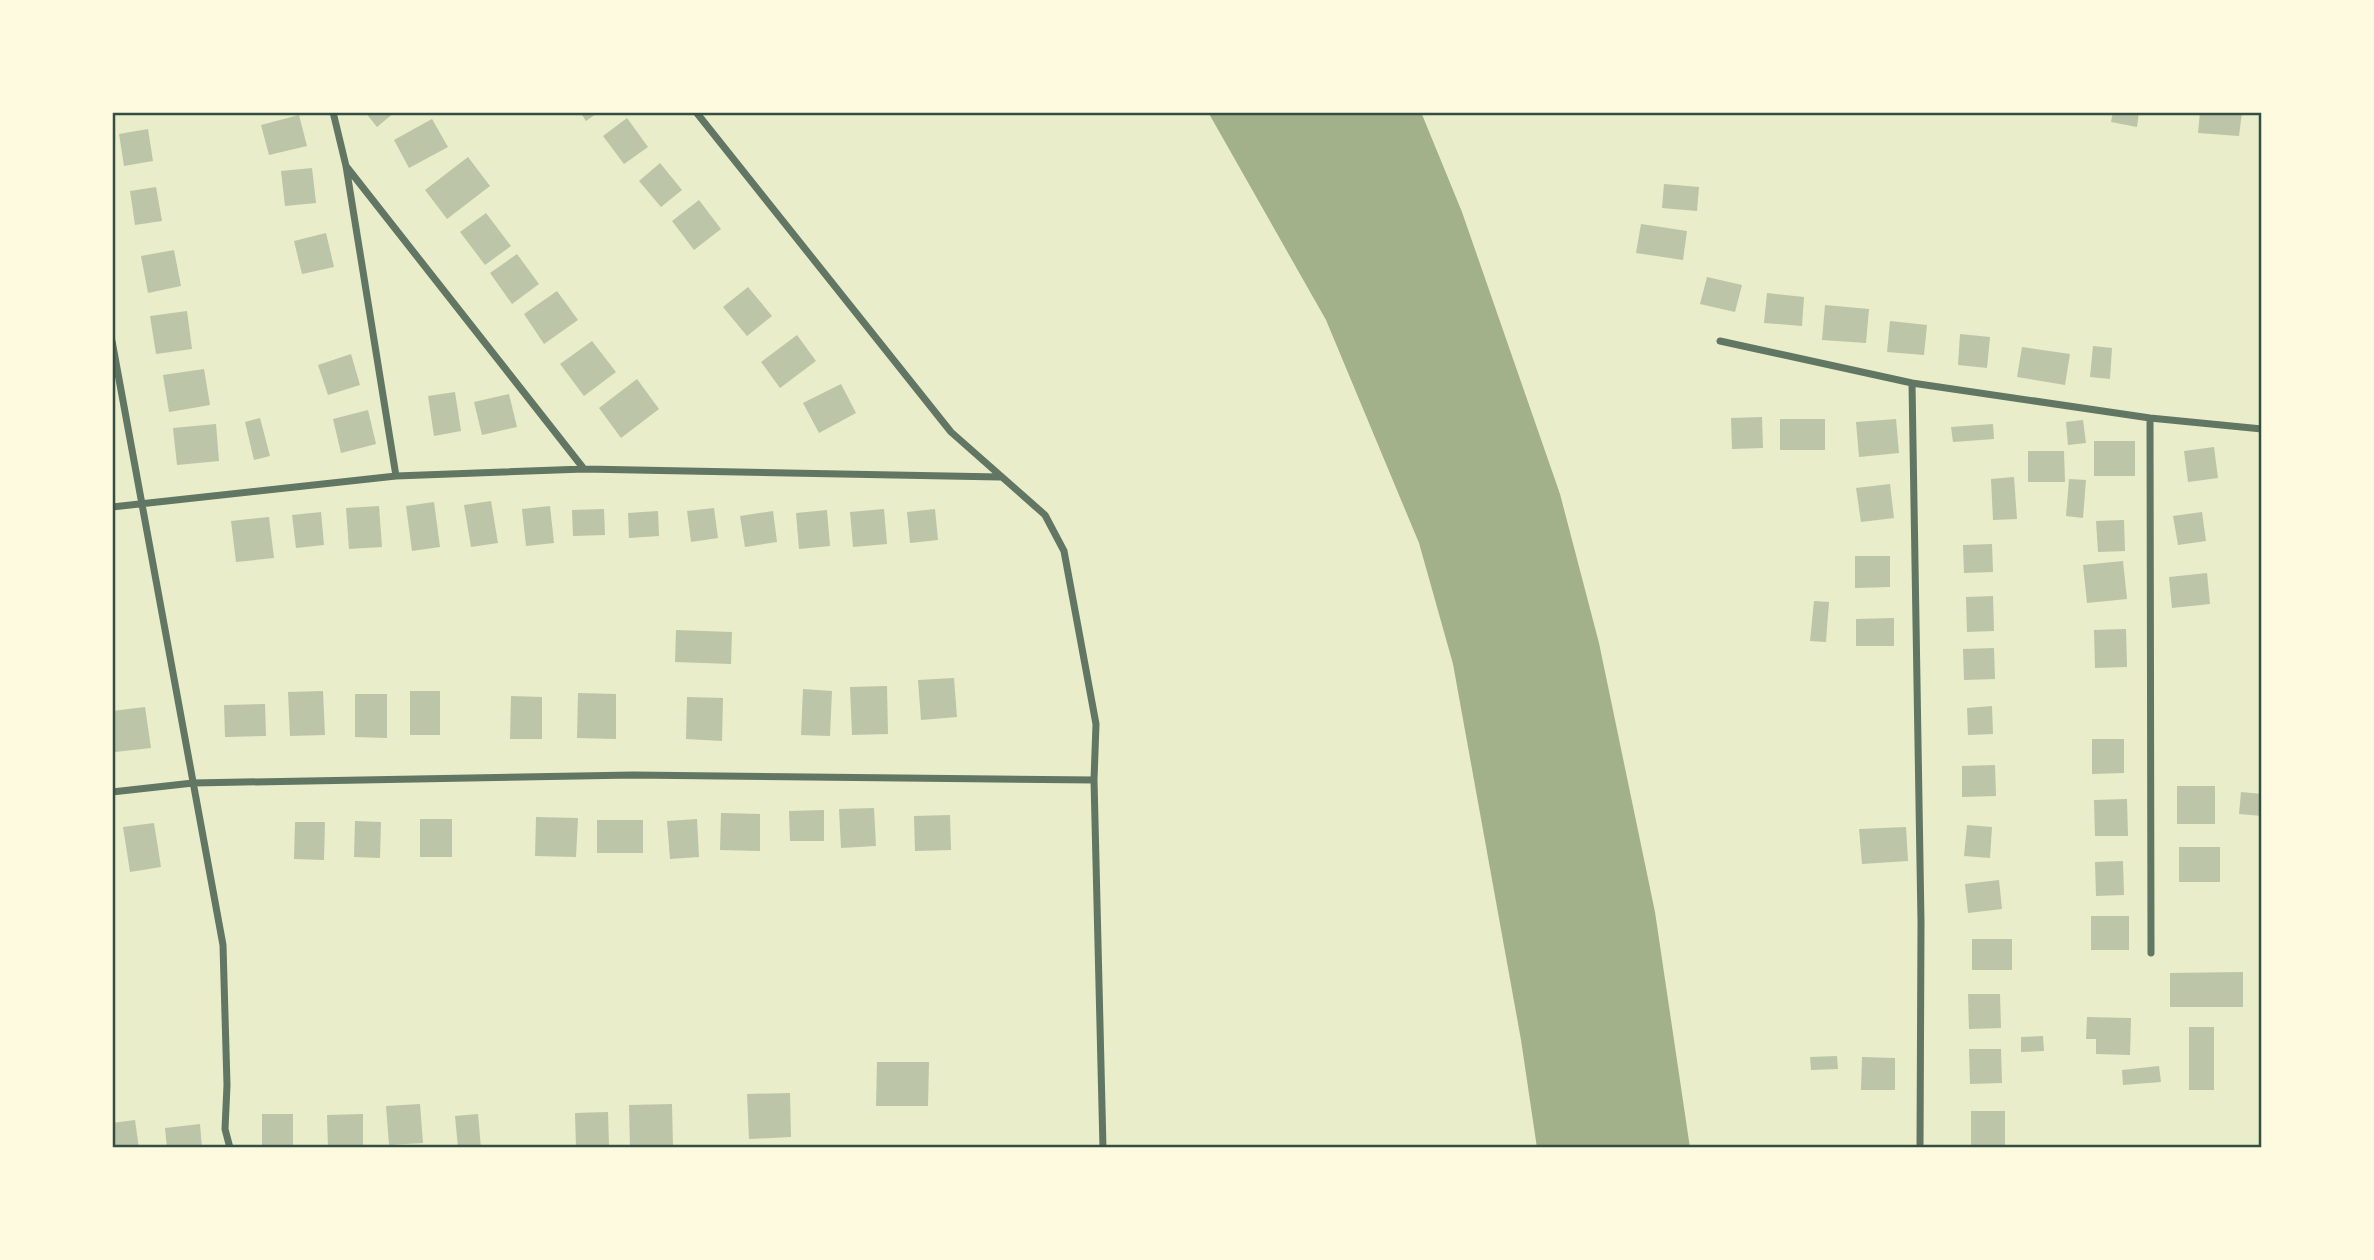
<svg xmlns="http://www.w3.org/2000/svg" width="2374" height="1260" font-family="'Fira Sans',sans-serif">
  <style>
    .water { fill: #a3b18a }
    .building { fill: #bcc5a7 }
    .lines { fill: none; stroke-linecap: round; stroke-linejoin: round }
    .minor { stroke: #617663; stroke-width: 7 }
    .neatline { fill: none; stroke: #344e41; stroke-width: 2.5 }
  </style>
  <rect width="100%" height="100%" fill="#e9edc9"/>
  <path class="water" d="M1208 112H1421L1462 212 1560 494 1599 643 1655 912 1690 1148H1537L1521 1040 1453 664 1419 543 1326 320Z"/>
  <path class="building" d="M365 112H395L377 127Z
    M580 112H599L586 121Z
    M2113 112H2139L2137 127 2111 122Z
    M2200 112H2242L2239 136 2198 133Z
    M299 115 307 146 269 155 261 125Z
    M627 118 648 147 624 164 603 136Z
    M432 119 448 147 409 168 394 140Z
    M148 129 153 161 124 166 119 134Z
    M468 157 490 186 447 219 425 190Z
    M660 163 682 190 661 207 639 181Z
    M312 168 316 203 285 206 281 171Z
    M1664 184 1699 187 1697 211 1662 208Z
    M156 187 162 221 135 225 130 191Z
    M699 200 721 229 694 250 672 221Z
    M486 213 511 246 485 265 460 232Z
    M1641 224 1687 231 1683 260 1636 253Z
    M326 233 334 267 302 274 294 241Z
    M174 250 181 286 148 293 141 256Z
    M517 254 539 284 512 304 490 273Z
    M1707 277 1742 285 1735 312 1700 304Z
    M748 287 772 316 747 336 723 307Z
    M557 291 578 320 544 344 524 314Z
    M1767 293 1804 297 1802 326 1764 323Z
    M1825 305 1869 309 1866 343 1822 340Z
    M187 311 192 349 156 354 150 316Z
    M1890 321 1927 325 1924 355 1887 352Z
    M1960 334 1990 337 1987 368 1958 365Z
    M797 335 816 361 780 388 761 362Z
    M592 341 616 372 584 396 560 364Z
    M2093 346 2112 348 2110 379 2090 377Z
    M2022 347 2070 354 2065 385 2017 377Z
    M351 354 360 385 328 395 318 365Z
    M204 369 210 405 169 412 163 375Z
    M637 379 659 409 621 438 599 408Z
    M841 384 856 413 819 433 803 403Z
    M455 392 461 431 434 436 428 396Z
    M509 394 517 427 482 435 474 402Z
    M368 410 376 444 341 453 333 419Z
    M1762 417 1763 448 1732 449 1731 418Z
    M260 418 270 456 254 460 245 422Z
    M1780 419H1825V450H1780Z
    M1896 419 1899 453 1859 457 1856 422Z
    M2083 420 2086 443 2068 445 2066 422Z
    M216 424 219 461 177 465 173 428Z
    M1993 424 1994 439 1953 442 1951 427Z
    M2094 441H2135V476H2094Z
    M2214 447 2218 478 2188 482 2184 451Z
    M2028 451H2064L2065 482H2028Z
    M2014 477 2017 519 1993 520 1991 479Z
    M2069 479 2086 480 2083 518 2066 516Z
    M1890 484 1894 518 1861 522 1856 488Z
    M491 501 498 543 471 547 464 505Z
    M434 502 440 547 412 551 406 506Z
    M379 506 382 547 349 549 346 508Z
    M550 506 554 543 526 546 522 509Z
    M714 508 718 538 691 542 687 511Z
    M604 509 605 535 573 536 572 510Z
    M884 509 887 544 853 547 850 512Z
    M935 509 938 540 910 543 907 512Z
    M827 510 830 546 799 549 796 513Z
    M658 511 659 536 629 538 628 513Z
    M773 511 777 542 745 547 740 516Z
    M321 512 324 545 296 548 292 515Z
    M2202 512 2206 541 2178 545 2173 516Z
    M269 517 274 558 236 562 231 521Z
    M2124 520 2125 551 2098 552 2096 521Z
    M1992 544 1993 572 1964 573 1963 545Z
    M1855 556H1890V587L1855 588Z
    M2123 561 2127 599 2087 603 2083 565Z
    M2207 573 2210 604 2172 608 2169 577Z
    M1993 596 1994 631 1967 632 1966 597Z
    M1814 601 1829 602 1826 642 1810 641Z
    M1894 618V646H1856V619Z
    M2126 629 2127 667 2095 668 2094 630Z
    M676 630 732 632 731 664 675 662Z
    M1994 648 1995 679 1964 680 1963 649Z
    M954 678 957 717 921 720 918 680Z
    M887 686 888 734 852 735 850 687Z
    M803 689 832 691 830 736 801 735Z
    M323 691 325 735 290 736 288 692Z
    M410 691H440V735H410Z
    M578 693 616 694V739L577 738Z
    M355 694H387V738L355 737Z
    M511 696 542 697V739H510Z
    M687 697 723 698 722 741 686 739Z
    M265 704 266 736 225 737 224 705Z
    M1992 706 1993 734 1968 735 1967 708Z
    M145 707 151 748 115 752 112 711Z
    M2092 739H2124V773L2092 774Z
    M1995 765 1996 796 1962 797V766Z
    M2177 786H2215V824H2177Z
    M2241 792 2262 794V816L2239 814Z
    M2127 799 2128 836H2095L2094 800Z
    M874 808 876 846 841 848 839 809Z
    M824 810V841H790L789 811Z
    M721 813 760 814V851L720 850Z
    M950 815 951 850 915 851 914 816Z
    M536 817 578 818 576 857 535 856Z
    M420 819H452V857H420Z
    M697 819 699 857 670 859 667 821Z
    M597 820H643V853H597Z
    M355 821 381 822 380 858 354 857Z
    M295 822H325L324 860 294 859Z
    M154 823 161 867 130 872 123 827Z
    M1967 825 1992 827 1990 858 1964 856Z
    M1906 827 1908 861 1862 864 1859 829Z
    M2179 847H2220V882H2179Z
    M2123 861 2124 895 2096 896 2095 862Z
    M1999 880 2002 909 1968 913 1965 884Z
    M2091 916H2129V950H2091Z
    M1972 939H2012V970H1972Z
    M2243 972V1007H2170V973Z
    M1968 994H2000L2001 1028 1969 1029Z
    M2087 1017 2131 1018 2130 1055 2096 1054V1039H2086Z
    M2189 1027H2214V1090H2189Z
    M2043 1036 2044 1051 2021 1052V1037Z
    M1969 1049H2001L2002 1083 1970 1084Z
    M1837 1056 1838 1069 1811 1070 1810 1057Z
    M1862 1057 1895 1058V1090H1861Z
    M877 1062H929L928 1106H876Z
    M2159 1066 2161 1082 2123 1085 2122 1070Z
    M790 1093 791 1137 749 1139 747 1094Z
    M420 1104 423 1143 389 1145 386 1106Z
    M672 1104 673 1148H630L629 1105Z
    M1971 1111H2005V1148H1971Z
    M608 1112 609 1147H576L575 1113Z
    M262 1114H293V1148H262Z
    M363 1114V1148H328L327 1115Z
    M478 1114 481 1148H458L455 1116Z
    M135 1120 139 1148H112V1123Z
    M200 1124 202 1148H167L165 1128Z"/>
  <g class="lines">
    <path class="minor" d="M333 112 346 166 396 476
      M696 112 951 432 1045 515 1064 551 1096 724 1094 780 1103 1148
      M346 166 584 469
      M112 341 223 945 227 1085 225 1129 230 1148
      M1720 341 1912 383 2150 418 2262 429
      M1912 383 1921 922 1920 1148
      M2150 418 2151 953
      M112 507 396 476 584 469 1000 477
      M112 792 193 783 633 775 1094 780"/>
  </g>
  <rect width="2374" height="1260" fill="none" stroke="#fefae0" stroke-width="228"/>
  <rect x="114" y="114" width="2146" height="1032" class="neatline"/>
</svg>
